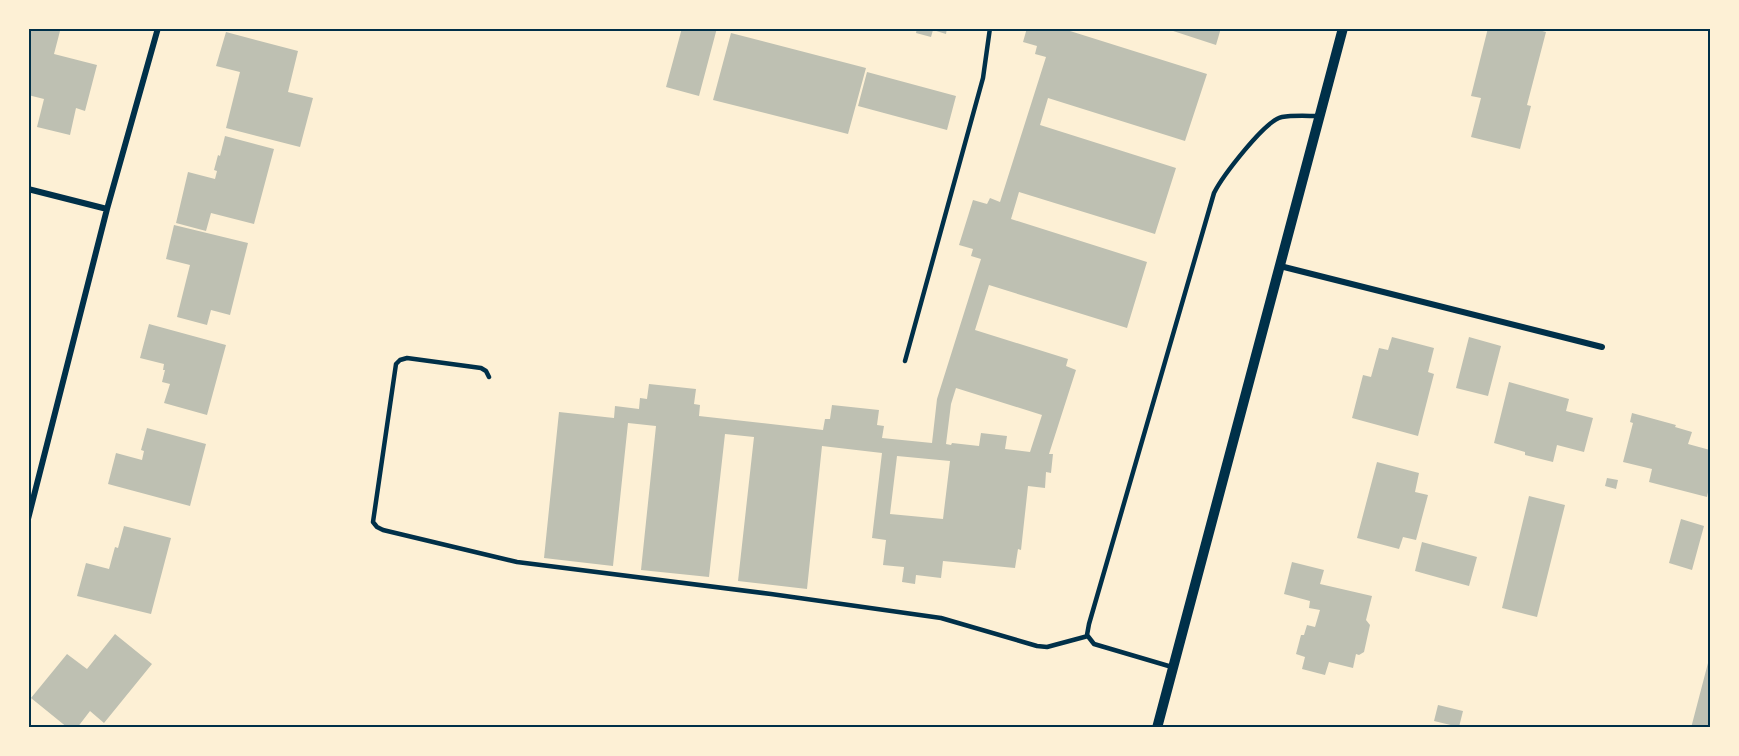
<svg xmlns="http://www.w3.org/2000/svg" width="1739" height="756" font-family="Rubik,sans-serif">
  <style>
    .building { fill: #bec0b2; fill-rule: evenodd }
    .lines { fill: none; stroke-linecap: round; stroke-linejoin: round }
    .service { stroke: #003049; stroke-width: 4.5 }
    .minor { stroke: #003049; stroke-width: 6 }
    .tertiary { stroke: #003049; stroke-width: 10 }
    .neatline { fill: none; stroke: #003049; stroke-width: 2 }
  </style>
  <rect width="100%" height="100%" fill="#fdf0d5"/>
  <path class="building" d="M28 28H50L60 31 54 54 97 65 85 111 76 108 70 135 37 127 44 99 28 95Z
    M682 28H717L699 96 666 87Z
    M917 28H947L946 34 933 30 931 37 916 33Z
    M1027 28H1071L1070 31 1207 74 1185 141 1048 98 1040 125 1176 168 1155 234 1019 192 1011 219 1147 262 1127 328 989 285 975 330 1068 359 1066 366 1076 370 1049 454H1053L1051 473 1046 472 1045 488 1028 486 1021 550 1018 549 1015 568 943 561 941 578 916 575 915 584 902 582 904 567 883 565 886 540 872 538 882 453 822 446 807 589 738 581 754 437 725 434 709 577 641 570 656 426 628 423 613 566 544 558 559 412 614 418 615 406 639 409 640 398 647 399 649 384 696 389 694 404 700 405 699 416 823 430 825 419H830L832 405 879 410 877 425 884 426 882 438 932 443 937 399 981 259 971 256 973 249 959 245 973 200 987 204 990 198 1000 202 1046 57 1035 54 1037 46 1023 42ZM956 388 1042 415 1030 452 1005 449 1007 436 981 433 979 446 952 443 951 445 946 444 951 404ZM897 456 950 461 943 519 890 514Z
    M1164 28H1221L1216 45Z
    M1488 28H1531L1546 32 1527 105 1531 106 1520 149 1471 137 1481 98 1471 96Z
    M226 32 298 51 288 92 313 98 300 147 226 128 240 72 216 66Z
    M731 33 866 68 848 134 713 100Z
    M867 72 956 96 947 130 858 106Z
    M225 136 274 149 254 224 211 213 206 231 176 223 188 172 215 179 217 171 214 170 218 155 220 156Z
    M174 225 248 243 230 315 211 310 207 325 177 317 190 265 166 259Z
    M149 324 226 345 207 415 164 403 170 384 162 382 165 370H163L164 364 140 358Z
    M1392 337 1434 348 1428 372 1434 374 1418 436 1352 418 1363 375 1371 377 1379 348 1388 350Z
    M1469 337 1501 346 1488 396 1456 388Z
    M1509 382 1569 399 1566 411 1593 418 1584 452 1557 445 1553 462 1525 455V452L1494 443Z
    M1632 413 1676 425 1675 427 1692 432 1688 444 1710 450V483L1707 497 1649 482 1652 469 1623 462 1633 423 1630 422Z
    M147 428 206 444 190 506 108 484 116 453 142 460 144 451 141 450Z
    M1377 462 1419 473 1415 492 1428 495 1416 540 1403 537 1399 549 1357 538Z
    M1607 478 1618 480 1616 489 1605 486Z
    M1529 496 1565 505 1537 617 1502 608Z
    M1681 519 1704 526 1692 570 1669 563Z
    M124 526 171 538 151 614 77 596 86 563 109 569 115 547 118 548Z
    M1422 542 1477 557 1469 586 1415 571Z
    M1292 562 1324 570 1320 584 1372 596 1366 620 1370 625 1364 652 1359 655 1356 654 1353 668 1329 662 1325 675 1302 669 1305 657 1296 654 1301 635H1304L1307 625 1315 627 1320 610 1309 608 1310 601 1284 594Z
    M115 634 152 664 104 723 90 711 77 728H68L31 698 67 654 87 669Z
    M1708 663H1710V728H1691Z
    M1438 705 1463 711 1459 727 1434 721Z"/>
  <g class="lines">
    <path class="service" d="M905 361 983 78 990 28
      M489 377 486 371 481 368 407 358 400 360 396 364 373 522 377 527 383 530 517 562 771 594 941 618 1037 646 1047 647 1088 636
      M1172 667 1094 644 1087 635 1089 624 1214 193C1222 177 1265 120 1282 117 1293 115 1307 116 1319 116"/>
    <path class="minor" d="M28 189 107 209
      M1280 266 1602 347
      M28 519 107 209 158 28"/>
    <path class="tertiary" d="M1157 728 1343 28"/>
  </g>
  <rect width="1739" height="756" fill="none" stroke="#fdf0d5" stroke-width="60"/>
  <rect x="30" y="30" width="1679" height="696" class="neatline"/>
</svg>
